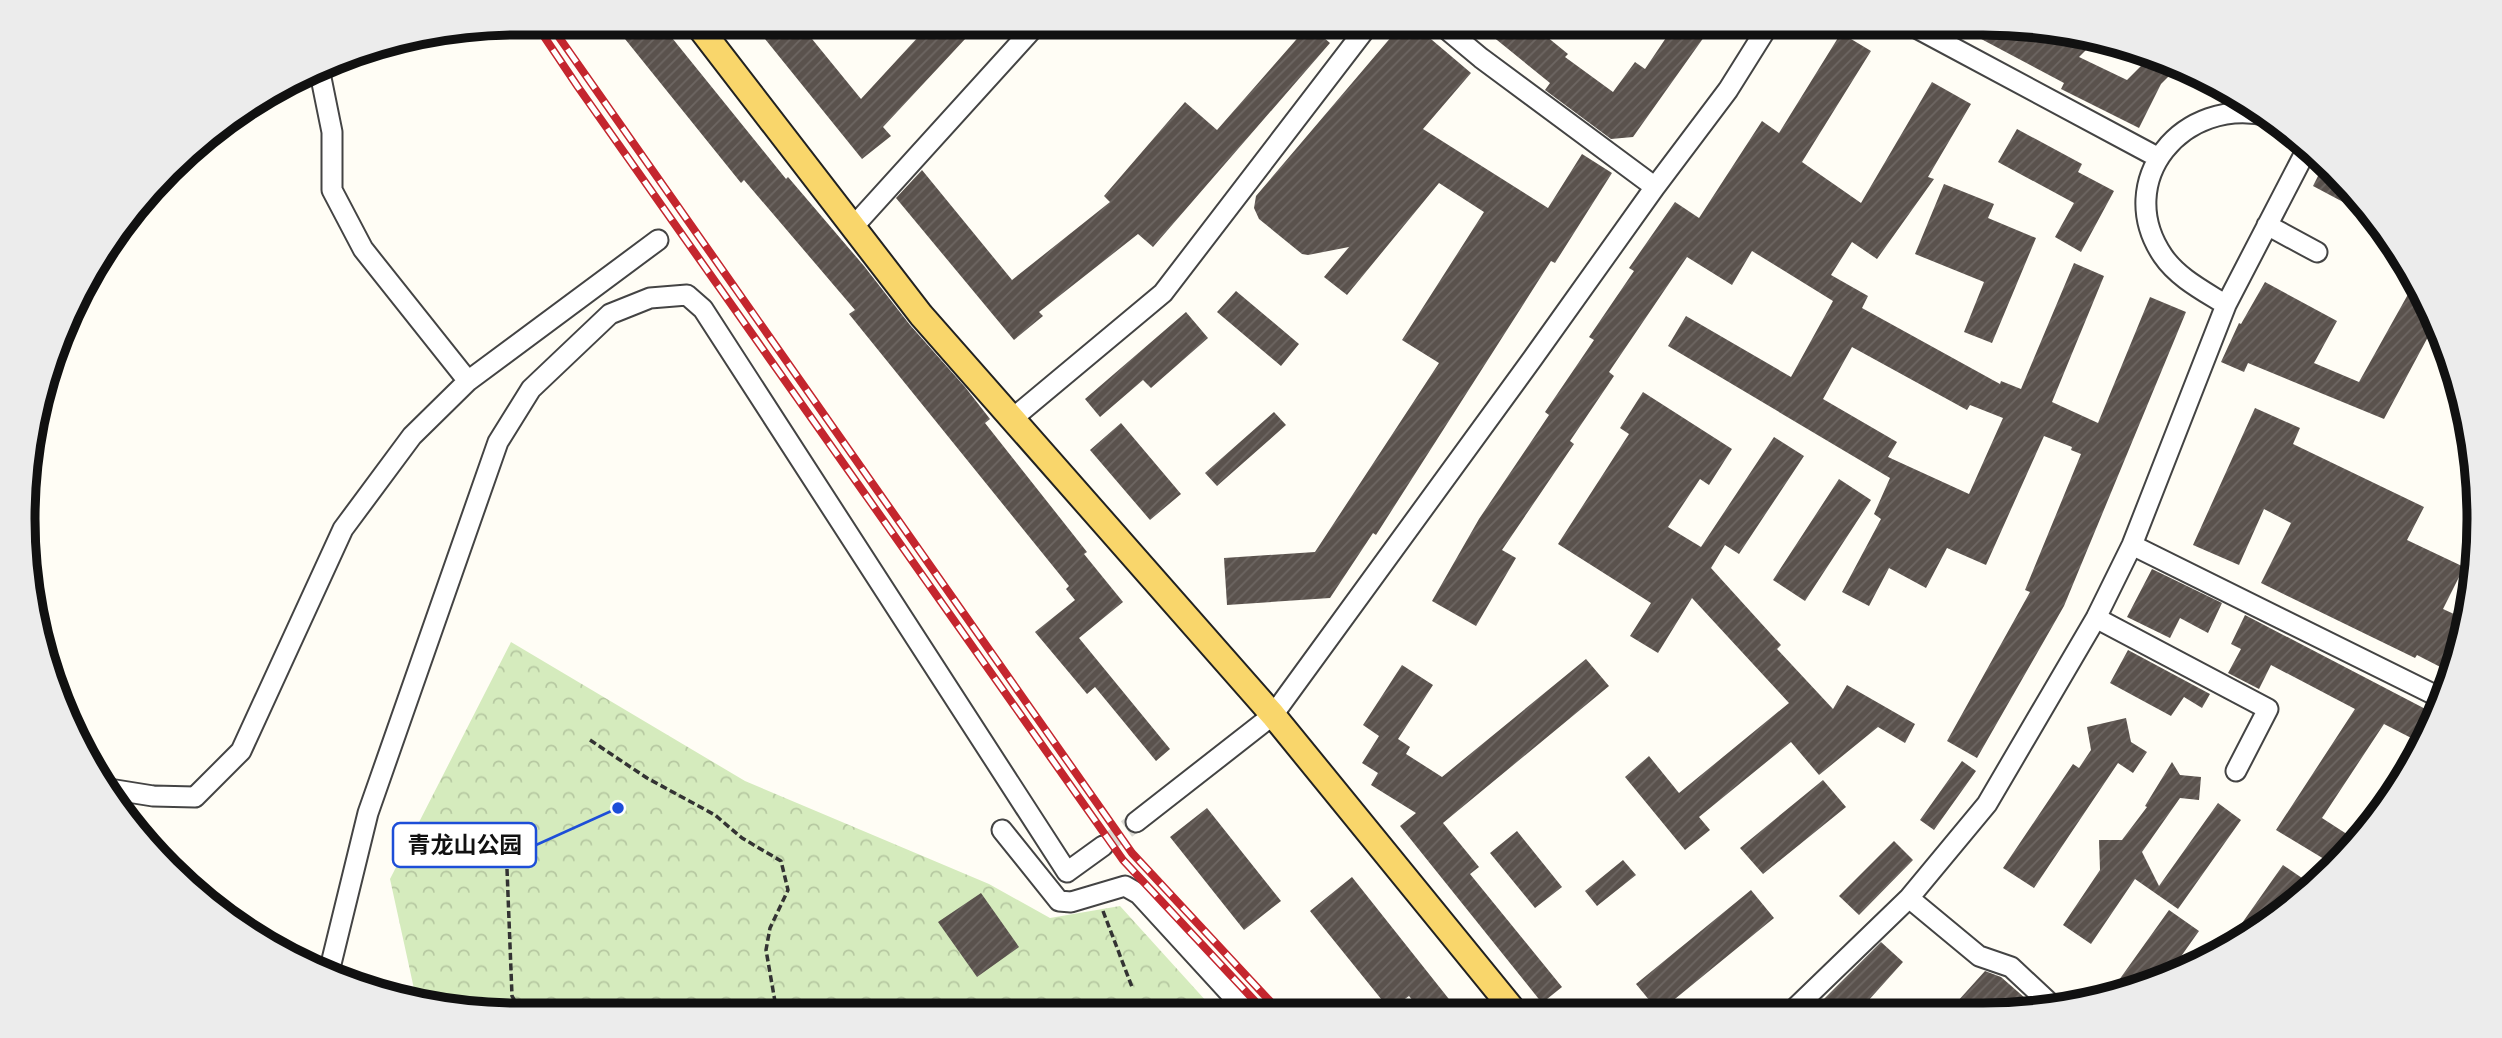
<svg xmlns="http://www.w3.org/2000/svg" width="2502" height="1038" font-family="Literata,'Noto Sans SC',serif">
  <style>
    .park { fill: url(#park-crowns) }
    .building { fill: url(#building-hatch); fill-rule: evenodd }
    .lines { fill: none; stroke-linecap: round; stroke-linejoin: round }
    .minor-tunnel { stroke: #dbdad3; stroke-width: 19; stroke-dasharray: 19 10; stroke-linecap: butt }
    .minor-casing { stroke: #444; stroke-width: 23 }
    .major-casing { stroke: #222; stroke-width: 28 }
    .path { stroke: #333; stroke-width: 3.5; stroke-dasharray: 7 3.5; stroke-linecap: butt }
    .minor { stroke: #fff; stroke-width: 19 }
    .major { stroke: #f9d66b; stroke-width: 24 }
    .rail-casing { stroke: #c4262e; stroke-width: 8 }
    .rail { stroke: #fff; stroke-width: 5; stroke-dasharray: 16; stroke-linecap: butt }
    .rim { fill: none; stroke: #111; stroke-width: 9 }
    .leader { fill: none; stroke: #1d4ed8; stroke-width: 2.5 }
    .callout-dot { fill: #1d4ed8; stroke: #fff; stroke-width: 2.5 }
    .callout { fill: #fff; stroke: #1d4ed8; stroke-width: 2.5 }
    .callout-label { font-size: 23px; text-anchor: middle; font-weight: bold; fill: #111 }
  </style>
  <defs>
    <pattern id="park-crowns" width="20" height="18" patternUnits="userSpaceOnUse" patternTransform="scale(1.75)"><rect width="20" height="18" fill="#d5ebbd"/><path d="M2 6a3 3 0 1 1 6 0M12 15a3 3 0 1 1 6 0" fill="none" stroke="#b6c8a1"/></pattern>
    <pattern id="building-hatch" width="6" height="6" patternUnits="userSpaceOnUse" patternTransform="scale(1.75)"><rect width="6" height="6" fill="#5a524d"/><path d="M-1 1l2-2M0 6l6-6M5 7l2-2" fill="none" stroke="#6d6662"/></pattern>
  </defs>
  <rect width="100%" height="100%" fill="#fffdf5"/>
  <path class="park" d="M511 642 745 781 989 884 1050 918 1120 906 1217 1013 519 1015 416 998 390 879Z"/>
  <path class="building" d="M645 23H660L786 179 788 177 864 266 910 325 965 387 990 419 985 423 1087 552 1084 554 1123 602 1079 638 1170 749 1156 761 1095 687 1087 694 1035 632 1075 600 1066 589 1069 586 849 314 855 310 744 180 741 183 625 39Z
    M752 23H799L861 99 931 23H980L883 127 891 136 862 159Z
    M1403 23H1412L1471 73 1423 129 1548 208 1582 154 1612 173 1555 263 1551 261 1376 535 1373 533 1330 598 1227 605 1224 558 1315 552 1439 363 1402 340 1484 212 1439 183 1347 295 1324 277 1349 247 1308 255 1302 254 1259 219 1254 208 1256 196Z
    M1476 23H1530L1568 54 1565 57 1613 92 1635 62 1645 69 1676 23H1714L1633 137 1611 139 1545 90 1550 83Z
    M1951 23H1983L2095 41 2079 57 2127 80 2153 54 2179 66 2161 84 2139 128 2061 89 2064 83Z
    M1309 25 1330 43 1153 247 1138 234 1039 312 1043 316 1014 340 896 198 922 170 1012 280 1110 202 1104 196 1185 102 1217 130Z
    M1841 33 1871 51 1802 162 1861 203 1932 82 1971 104 1928 177 1934 179 1877 259 1852 242 1831 275 1868 296 1862 308 2000 384 2001 381 2021 389 2074 263 2104 276 2052 402 2098 423 2150 297 2186 312 2064 606 1977 758 1947 741 2030 592 2025 590 2081 454 2071 450 2072 447 2044 436 1986 565 1947 548 1926 588 1889 568 1869 606 1842 592 1881 519 1874 514 1890 478 1668 346 1686 316 1791 377 1833 301 1752 251 1732 285 1687 257 1609 372 1614 376 1570 441 1574 444 1502 550 1516 558 1476 626 1432 601 1479 519 1549 415 1545 412 1594 340 1589 337 1634 271 1629 268 1675 202 1699 218 1762 121 1779 133ZM1852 347 1967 410 1970 405 2003 418 1969 494 1888 457 1897 442 1823 399Z
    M2017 129 2082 164 2078 172 2114 191 2081 252 2055 237 2074 203 1998 162Z
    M2325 162 2376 217 2375 219 2313 186Z
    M1944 184 1994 204 1988 218 2036 238 1992 343 1964 332 1984 282 1915 254Z
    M2416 280 2428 299 2436 322 2384 419 2248 363 2244 372 2221 362 2239 323 2241 324 2265 282 2337 321 2314 363 2359 382Z
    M1236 291 1299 344 1281 366 1217 312Z
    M1186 312 1208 338 1151 388 1143 380 1100 417 1085 399Z
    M1643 392 1732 449 1709 485 1700 479 1668 527 1701 547 1774 437 1804 456 1739 554 1725 545 1711 568 1781 645 1777 649 1833 709 1847 685 1915 724 1905 743 1878 727 1819 775 1791 742 1699 817 1710 830 1685 850 1625 777 1649 756 1679 793 1789 703 1692 598 1658 653 1630 636 1651 603 1558 544 1629 434 1620 428Z
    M2255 408 2300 428 2293 444 2424 507 2407 540 2464 567 2443 609 2467 620 2454 674 2417 655 2415 658 2261 583 2291 523 2264 509 2239 565 2193 545Z
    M1274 412 1286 425 1217 486 1205 473Z
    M1121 423 1181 494 1150 520 1090 450Z
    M1839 479 1871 500 1805 601 1773 580Z
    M2152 569 2222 603 2208 633 2180 618 2170 638 2127 617Z
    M2245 615 2435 714 2421 743 2384 724 2322 818 2356 840 2334 865 2276 830 2355 709 2271 665 2259 689 2228 673 2241 649 2231 644Z
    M2128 650 2210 694 2202 708 2184 697 2171 716 2110 683Z
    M1586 659 1609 686 1443 823 1479 867 1470 874 1562 987 1542 1003 1400 826 1416 813 1371 785 1378 773 1362 763 1379 736 1363 725 1402 665 1433 685 1398 739 1410 747 1406 754 1442 777Z
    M2126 718 2131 742 2147 752 2133 773 2118 763 2034 888 2003 868 2073 764 2079 768 2091 750 2087 727Z
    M1962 761 1976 771 1934 830 1920 820Z
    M2172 762 2180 775 2201 777 2199 800 2180 798 2142 852 2159 886 2218 803 2241 820 2178 909 2135 879 2091 944 2063 925 2100 870 2099 840H2122L2147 807 2145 806Z
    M1823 780 1846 807 1763 874 1740 848Z
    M1207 808 1281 901 1244 930 1170 837Z
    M1517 831 1562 887 1535 908 1490 853Z
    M1894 841 1913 860 1859 915 1839 896Z
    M1623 860 1636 875 1597 906 1585 891Z
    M2283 865 2315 887 2310 892 2228 943Z
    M1352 877 1460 1013H1423L1409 996 1390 1010 1310 911Z
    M1751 890 1774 918 1659 1012 1636 984Z
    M981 893 1019 947 977 977 938 922Z
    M2169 910 2199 931 2165 979 2131 989 2119 980Z
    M1881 942 1903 962 1859 1011 1811 1012Z
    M1985 971 2001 977 2025 998 2014 1011H1967L1957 1002Z"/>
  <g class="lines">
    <path class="minor-tunnel" d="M1103 846 1136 822"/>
    <defs>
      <path id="minor" d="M1439 23 1481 58 1655 187
        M1907 23 2159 158
        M319 68 332 132V190L363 249 468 381
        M2267 225 2317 252
        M853 227 1038 23
        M2226 305C2204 291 2178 278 2163 256 2112 181 2183 95 2269 116
        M1012 419 1163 293 1370 23
        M2132 545 2443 699
        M2096 618 2268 709 2236 771
        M103 788 153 796 195 797 241 751 343 529 412 436 468 381 658 240
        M1136 822 1273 715 1533 358 1655 187 1728 90 1770 23
        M1002 830 1059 901 1071 902 1125 886 1139 894 1248 1013
        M1909 898 1979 956 2011 967 2056 1009
        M329 972 368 813 498 442 531 389 610 314 650 298 687 295 703 309 1067 872 1103 846
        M1791 1012 1909 898 1987 804 2096 618 2132 545 2226 305 2309 145"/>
      <path id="major" d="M696 23 921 315 1273 715 1515 1012"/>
    </defs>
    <use href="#minor" class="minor-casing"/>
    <use href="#major" class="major-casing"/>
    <path class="path" d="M590 740 647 778 715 815 742 838 781 861 788 890 770 928 766 950 777 1013
      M507 869 512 996 523 1015
      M1103 911 1132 987"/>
    <use href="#minor" class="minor"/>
    <use href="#major" class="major"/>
    <defs>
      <path id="rail" d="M535 23 578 87 1123 860 1266 1013
        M549 23 1132 853 1281 1013"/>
    </defs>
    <use href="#rail" class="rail-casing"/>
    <use href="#rail" class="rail"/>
  </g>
  <path d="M0 0H2502V1038H0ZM519 35H1983A484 484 0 0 1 2467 519V519A484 484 0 0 1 1983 1003H519A484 484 0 0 1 35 519V519A484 484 0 0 1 519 35Z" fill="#ececec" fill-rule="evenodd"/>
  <path class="rim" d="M519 35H1983A484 484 0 0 1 2467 519V519A484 484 0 0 1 1983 1003H519A484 484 0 0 1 35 519V519A484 484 0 0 1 519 35Z"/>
  <path class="leader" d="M618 808L536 845"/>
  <circle class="callout-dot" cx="618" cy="808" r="7"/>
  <rect class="callout" x="393" y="823" width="143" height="44" rx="7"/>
  <g class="callout-label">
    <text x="465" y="853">青龙山公园</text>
  </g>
</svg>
